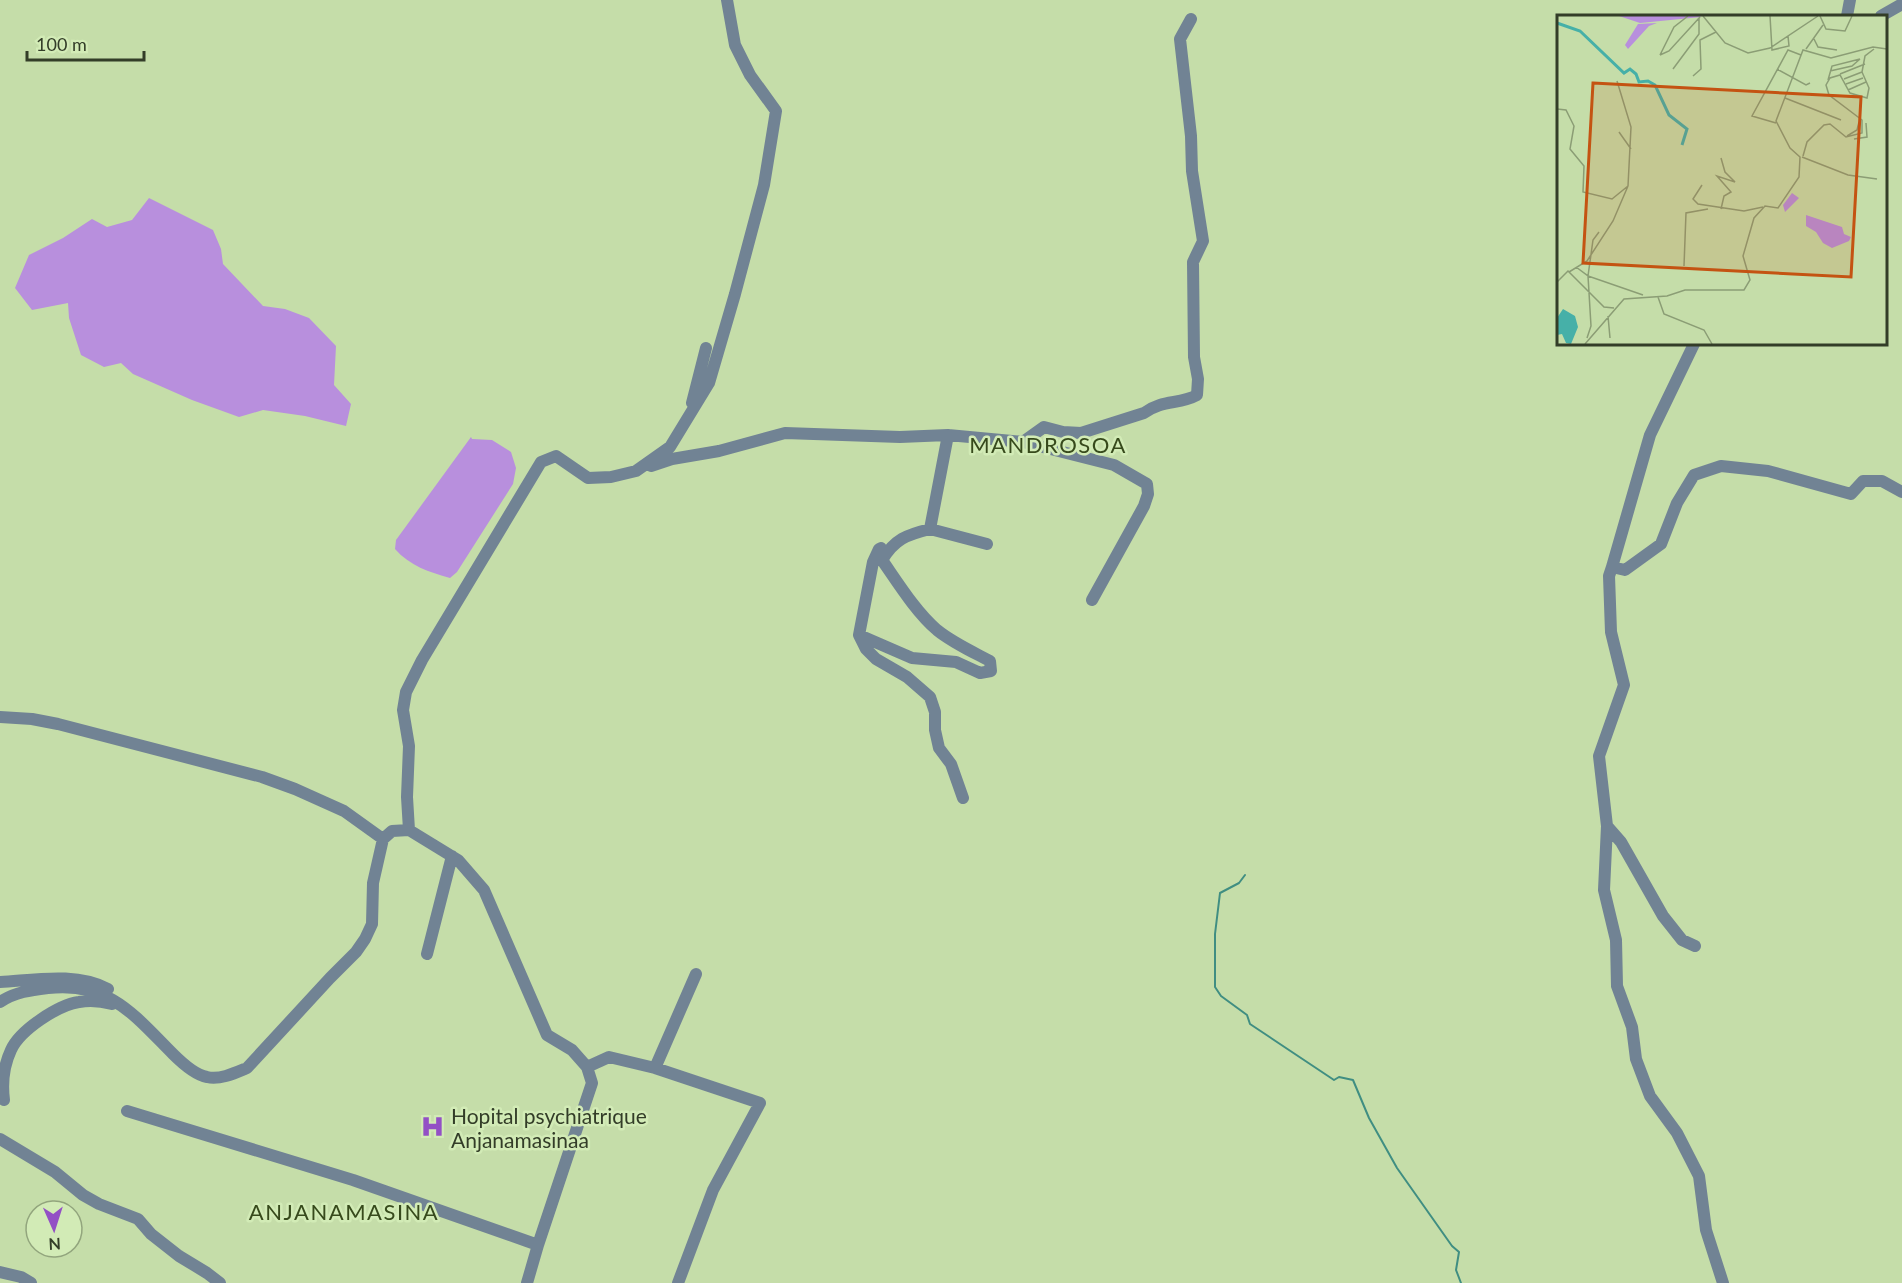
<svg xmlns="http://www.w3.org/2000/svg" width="1902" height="1283" font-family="Lato,sans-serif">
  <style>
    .green { fill: #b88fdd }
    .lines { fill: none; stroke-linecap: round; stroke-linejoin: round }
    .stream { stroke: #408e82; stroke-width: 2 }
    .minor { stroke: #718394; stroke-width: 12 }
    .labels { text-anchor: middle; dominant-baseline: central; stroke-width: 5; stroke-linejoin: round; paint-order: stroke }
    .poi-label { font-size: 21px; fill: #333d28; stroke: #d2ebb6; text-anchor: start }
    .neighbourhood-label { font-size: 22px; letter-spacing: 1.5px; fill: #374a1c; stroke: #d2ebb6 }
    .inset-river { fill: none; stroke: #46b0a8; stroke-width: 3 }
    .inset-road { fill: none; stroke: #8b9d75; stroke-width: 1.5 }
    .view { fill: #c45312; fill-opacity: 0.15; stroke: #c45312; stroke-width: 3 }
    .inset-edge { fill: none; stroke: #333d28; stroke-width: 3 }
  </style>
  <rect width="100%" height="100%" fill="#c5dda9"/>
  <path class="green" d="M149 198 213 230 221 249 223 264 263 306 285 309 309 318 336 346 334 385 351 404 346 426 305 416 263 410 239 417 192 400 133 374 121 363 104 367 81 355 69 318 68 303 32 310 15 288 29 255 63 238 92 219 107 227 132 220Z
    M471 437 472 439 492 440 511 452 516 468 513 484 457 572 450 578C429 572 410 566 395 549L396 540Z"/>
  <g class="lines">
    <path class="stream" d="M1245 875 1239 883 1220 893 1215 934V987L1221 996 1247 1015 1250 1024 1334 1080 1339 1077 1353 1080 1369 1118 1397 1168 1452 1246 1459 1252 1456 1270 1461 1283"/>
    <path class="minor" d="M1847 16 1850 0
      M1881 16 1902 4
      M1694 344 1650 435 1612 567 1625 570 1661 544 1677 503 1694 475 1721 466 1768 471 1851 494 1863 481H1882L1902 492
      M692 403 706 348
      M948 435 930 529C906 535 895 539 882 560 898 583 916 612 937 630 953 643 973 652 990 661L991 671 980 673 956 662 912 658 859 635 866 649 876 659 907 677 930 697 935 712V730L939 748 951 764 963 798
      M1023 442 1044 427 1063 432 1081 433 1144 413C1163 399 1179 405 1197 395L1198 379 1194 357 1193 262 1203 241 1192 171 1191 136 1180 39 1191 19
      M651 466 672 459 719 451 785 433 900 437 948 435 1023 442 1114 465 1147 484 1148 494 1144 506 1092 600
      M930 529 987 544
      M1612 567 1609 576 1611 632 1624 685 1599 756 1607 826 1604 890 1616 940 1617 986 1632 1027 1636 1059 1650 1096 1677 1133 1699 1176 1706 1230 1723 1283
      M859 635 873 562 879 549 881 548
      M0 717 32 719 58 724 262 777 295 789 344 811 383 839 392 831 409 830
      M1607 826 1621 842 1663 916 1682 940 1695 946
      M427 954 452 856
      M0 982C35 980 76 972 108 989
      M0 1002C15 992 31 990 48 988 109 981 134 1015 173 1054 181 1062 195 1075 207 1077 220 1080 235 1073 247 1068L330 978 356 952 365 939 372 924 373 883 383 839
      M587 1067 609 1057 655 1068 760 1103 713 1190 678 1283
      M655 1068 696 974
      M4 1100C2 1084 4 1065 11 1050 20 1030 58 1005 79 1002 90 1000 101 1001 112 1004
      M127 1111 353 1180 538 1245
      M0 1139 55 1172 83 1195 99 1204 138 1219 151 1234 179 1256 207 1273 220 1283
      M0 1272 21 1277 31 1283
      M527 1283 538 1245 592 1083 587 1067 572 1050 547 1035 484 890 458 860 409 830 407 797 409 746 403 710 406 692 422 660 541 462 556 456 588 478 611 477 636 471 670 447 709 383 735 294 764 185 776 111 750 75 735 45 727 0"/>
  </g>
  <defs>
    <symbol id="hospital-bare" viewBox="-9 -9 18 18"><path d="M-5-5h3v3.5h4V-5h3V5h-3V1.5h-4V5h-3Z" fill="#9350c5" stroke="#d2ebb6" stroke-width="2.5" paint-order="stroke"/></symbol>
  </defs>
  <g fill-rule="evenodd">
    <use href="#hospital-bare" x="416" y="1110" width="33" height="33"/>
  </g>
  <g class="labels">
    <g class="poi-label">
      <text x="451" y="1115">Hopital psychiatrique<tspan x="451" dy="24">Anjanamasinaa</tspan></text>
    </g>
    <g class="neighbourhood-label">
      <text x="1048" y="444">MANDROSOA</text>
      <text x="344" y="1211">ANJANAMASINA</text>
    </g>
  </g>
  <g transform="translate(1557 15)">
    <rect width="330" height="330" fill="#c5dda9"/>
    <path d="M62 1H143L144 2 83 8ZM100 8 92 11 71 34 68 30 81 9ZM235 178 242 183 228 197 226 190ZM249 200 285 212 287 219 294 222 292 226 275 233 266 228 259 217 249 211Z" fill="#b88fdd"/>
    <path d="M6 294 18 301 21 312 14 329 9 328 5 319 0 320V303Z" fill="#46b0a8"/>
    <path class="inset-river" d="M0 8 23 16 67 58 73 54 79 59 82 67 91 66 98 70 112 100 130 114 125 130"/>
    <path class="inset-road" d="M146 1 168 28 191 38 213 33 261 1M213 1 215 35 232 31 231 21M263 1 269 14 288 16 295 1M257 24 261 32 280 35M249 34 266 10M103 40 112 36 143 2M103 40 117 12 131 1M116 54 142 19V3M220 54 249 70 253 68M273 56 295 51 303 44M283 59 308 49M136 61 144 54 143 25 159 17M287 64 305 57M271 65 275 51 303 44M60 66 74 112 71 171M289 69 306 63M291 75 309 67M228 83 284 105M0 94 9 95 17 111 13 134 27 151 26 177 55 184 71 171 56 206 30 246 12 257M219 108 195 101 231 35 244 40M62 117 74 134M290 121 300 115 302 107M297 124 310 122 309 108M246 141 250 127 267 110 273 109 289 122 305 118V105L272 80 269 70 273 63 283 60 293 78 310 83 312 73 305 57 308 41 317 34M245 142 291 160 320 164M145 170 136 184 141 189 187 196 206 192M164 194 167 181 174 177 160 161 178 167 168 157 164 143M42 217 36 225 31 261 86 280M127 251 129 198 151 194M19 252 31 261 34 311 30 323M0 267 11 256 47 292 57 293M101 282 107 299 147 315 155 329M51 301 53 323M28 329 67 284 110 281 128 275H187L193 265 186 241 197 203 208 191 221 193 242 162 243 142 233 133 219 106 246 35 274 43 316 32 330 34"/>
    <path class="view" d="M36 68 304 82 294 262 26 248Z"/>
    <rect width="330" height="330" class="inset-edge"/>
  </g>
  <g transform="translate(54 1229) rotate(177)"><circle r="28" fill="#d2ebb6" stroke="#92a57d" stroke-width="1.5"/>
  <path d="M0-4.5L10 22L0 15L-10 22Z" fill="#9350c5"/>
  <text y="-9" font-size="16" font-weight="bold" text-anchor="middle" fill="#333d28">N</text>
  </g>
  <path d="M27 51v9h117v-9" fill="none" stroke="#333d28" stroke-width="3"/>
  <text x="36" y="51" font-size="18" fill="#333d28" stroke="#d2ebb6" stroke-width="4.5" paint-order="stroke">100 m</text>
</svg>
